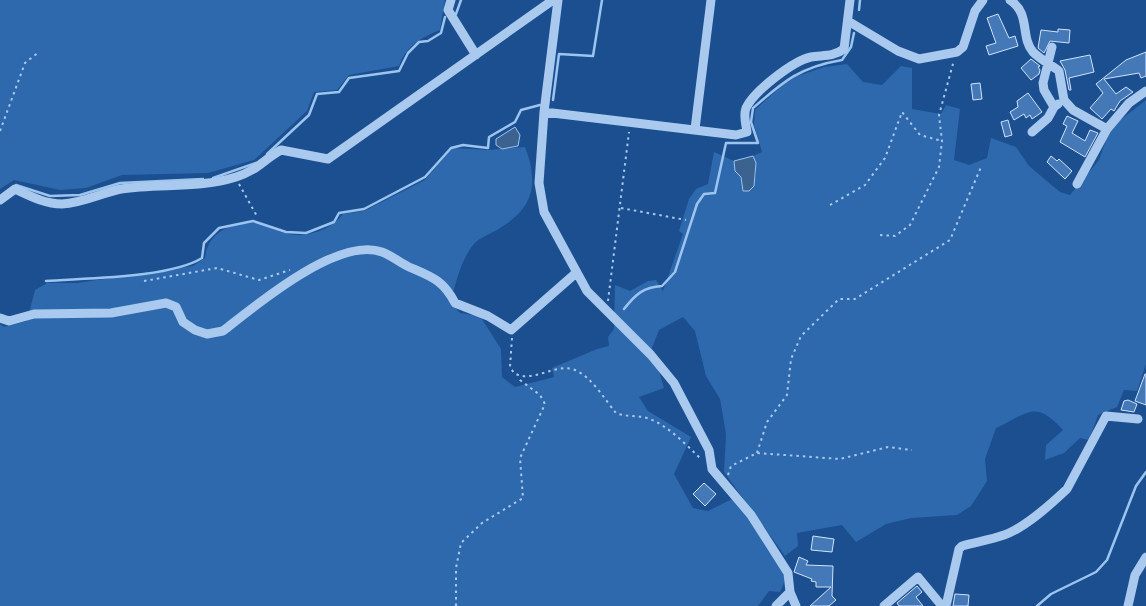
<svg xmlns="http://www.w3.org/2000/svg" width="1146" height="606" font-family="'Varela Round',sans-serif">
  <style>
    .green { fill: #2e69ad }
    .water { fill: #3c6290; stroke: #9cc4f0 }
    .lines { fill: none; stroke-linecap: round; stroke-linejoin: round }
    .stream { stroke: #9cc4f0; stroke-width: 2.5 }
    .building { fill: #4478b7; stroke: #cfe3fa }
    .path { stroke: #a9c9ee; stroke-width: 2; stroke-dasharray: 2.5 4; stroke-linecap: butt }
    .minor { stroke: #a9c9ee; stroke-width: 9 }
  </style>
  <rect width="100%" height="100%" fill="#1b4f8f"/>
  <path class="green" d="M0 0H445L440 30C420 38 406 46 399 66L349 75 337 90 314 92 307 111 254 160 208 173 122 175 86 188 60 190 14 180 0 189Z
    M847 64 863 82 882 85 901 66 912 68V109L941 114 946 105 960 109 954 160 969 165 987 158 991 138 1016 147 1029 166 1060 192 1070 195 1099 160 1110 128 1146 100V364L1137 391 1124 390 1117 407 1098 415 1089 440 1080 438 1064 453 1045 460 1046 445 1063 430C1035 399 1029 413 996 428L985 459 987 481 971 506 957 515 911 518 886 524 856 542 842 525 797 533 798 546 785 556 724 472 726 434 720 399 706 376 695 331 683 317 659 330 652 348 664 388 639 397 648 411 691 437 674 474 693 508 708 511 732 499C749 519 772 545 783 570 786 578 784 585 780 592L769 591 758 606H0V324L4 327 27 321 35 290 47 283H77L193 266 205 258C208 232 230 223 255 223 264 223 275 231 284 233 305 239 330 231 343 214L364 211 425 180 452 148 488 150 525 147C538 181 535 206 503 226 495 232 483 236 476 242 461 257 456 284 450 302L460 313 480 316 501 349 502 377 515 387 554 377 552 368 597 349 609 346 608 337 614 329 615 285 630 291 648 281 656 280 663 291 683 234 679 231 689 199 696 189 708 184 714 152 734 161 735 171 741 177 743 191H749C757 183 758 166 753 156L762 152 754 125 755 110 789 79 824 67Z"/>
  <path class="water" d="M515 127 520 135 518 146 502 149 496 145V139Z
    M753 156 756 163 754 186 749 191H743L741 177 735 171 734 161Z"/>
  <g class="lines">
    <path class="stream" d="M859 10 860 0
      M456 14 461 0
      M553 100 559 54 593 56 602 0
      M267 154 309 115 317 94 339 92 349 78 399 71 408 53 419 42 428 41 441 33 445 17
      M213 178 256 163
      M16 185 50 196 80 195 120 183 203 179
      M46 281C85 278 170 278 202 258L204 243 219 228 253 221 286 232 306 233 334 222 339 213 364 209 425 177 451 148 463 145 488 148 489 137 515 122 521 110 540 105
      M624 309C635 295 643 287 662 286L675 272 697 204 704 194 715 193 726 143H758L751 122 753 108C784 81 800 67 842 60L851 47 854 33
      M1037 606 1051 594 1096 572 1107 560 1136 486 1146 472"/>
  </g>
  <path class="building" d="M998 14 1009 38 1015 36 1018 46 989 55 986 46 996 43 987 18Z
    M1058 29 1070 30 1069 43 1050 41 1044 53 1038 48 1041 30 1058 32Z
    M1146 52V76L1141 78 1139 73 1104 79 1116 94 1126 87 1133 92 1120 101 1114 111 1111 109 1102 119 1090 108 1103 93 1096 84 1126 60Z
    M1090 55 1094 72 1069 78 1071 90H1069L1065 70 1060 61Z
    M1031 59 1040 66 1038 67 1040 70 1039 74 1031 80 1021 68Z
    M980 83 982 99 973 100 971 84Z
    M1028 93 1042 112 1032 119 1030 115 1026 118 1024 114 1014 120 1010 112 1018 107 1017 101Z
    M1067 116 1078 121 1072 133 1085 141 1090 130 1098 133 1085 157 1060 142 1067 126 1063 124Z
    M1008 120 1012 135 1005 137 1001 122Z
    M1051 156 1057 161 1059 159 1072 171 1065 179 1047 162Z
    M1145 374H1146V405L1135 401Z
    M1128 400 1137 404 1134 412 1121 410 1124 401Z
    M704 483 716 494 705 506 693 494Z
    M813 536 834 539 832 552 811 550Z
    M799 557 808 561 806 565 833 566 832 596 836 600 829 606H810L831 587H816V582L811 581 812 579 794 572Z
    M917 586 922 592 916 597 923 606H899L897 603Z
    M955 594 969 595 968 606H953Z"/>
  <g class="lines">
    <path class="path" d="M0 131 25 63 39 52
      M239 184 258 218
      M830 205 865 185 885 158 902 112 920 135 942 141
      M621 208 686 220
      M880 235 895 236 910 225 939 167 942 141 939 115 954 60
      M144 281 217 268 259 280 290 270
      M608 301 629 132
      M512 338 510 367 514 373C533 384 556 362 575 370 592 377 605 400 616 413 626 417 636 415 647 418 668 425 685 444 701 459
      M757 453 767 422 787 395 791 359 801 336 839 299H855L950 240 981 167
      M728 475 731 466 757 453 840 459 888 447 912 450
      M456 606V568L461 543 482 523 523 498 520 458 545 404 540 395 520 380 519 377"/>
    <path class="minor" d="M451 0 448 10 476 55
      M558 0 544 112 539 183 544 212 587 291 651 355 674 383 709 450 712 469 751 515 788 573 790 592 796 606
      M1010 0C1031 14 1020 37 1033 52 1040 59 1051 65 1059 71L1064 100 1073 110 1107 129 1129 103 1146 91
      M848 21 898 51 919 59 957 52 963 47 975 11 983 0
      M1052 47 1043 83 1044 90 1054 107
      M544 112 736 135 747 132C746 124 743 116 746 108 754 91 793 61 811 57 823 55 833 57 844 49L850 0
      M695 129 711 0
      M1032 132 1048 118 1054 107 1058 104
      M1077 184 1107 129
      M0 200 15 189C30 196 45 204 62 204 83 203 101 193 121 189 159 183 198 189 236 177 258 170 263 160 281 150L328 159 553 0
      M0 318 9 321 34 314 111 313 166 303 176 307 183 322 195 330 207 334 223 331C256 305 338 236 382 252 391 255 400 263 409 267 432 277 443 280 455 303L488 316 511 330 576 273
      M776 606 790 592
      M884 606 918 577 942 606
      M946 606 959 549 962 546C976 542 990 540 1004 535 1025 528 1051 504 1067 489L1106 416 1138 419
      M1128 606 1135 575 1146 557"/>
  </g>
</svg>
